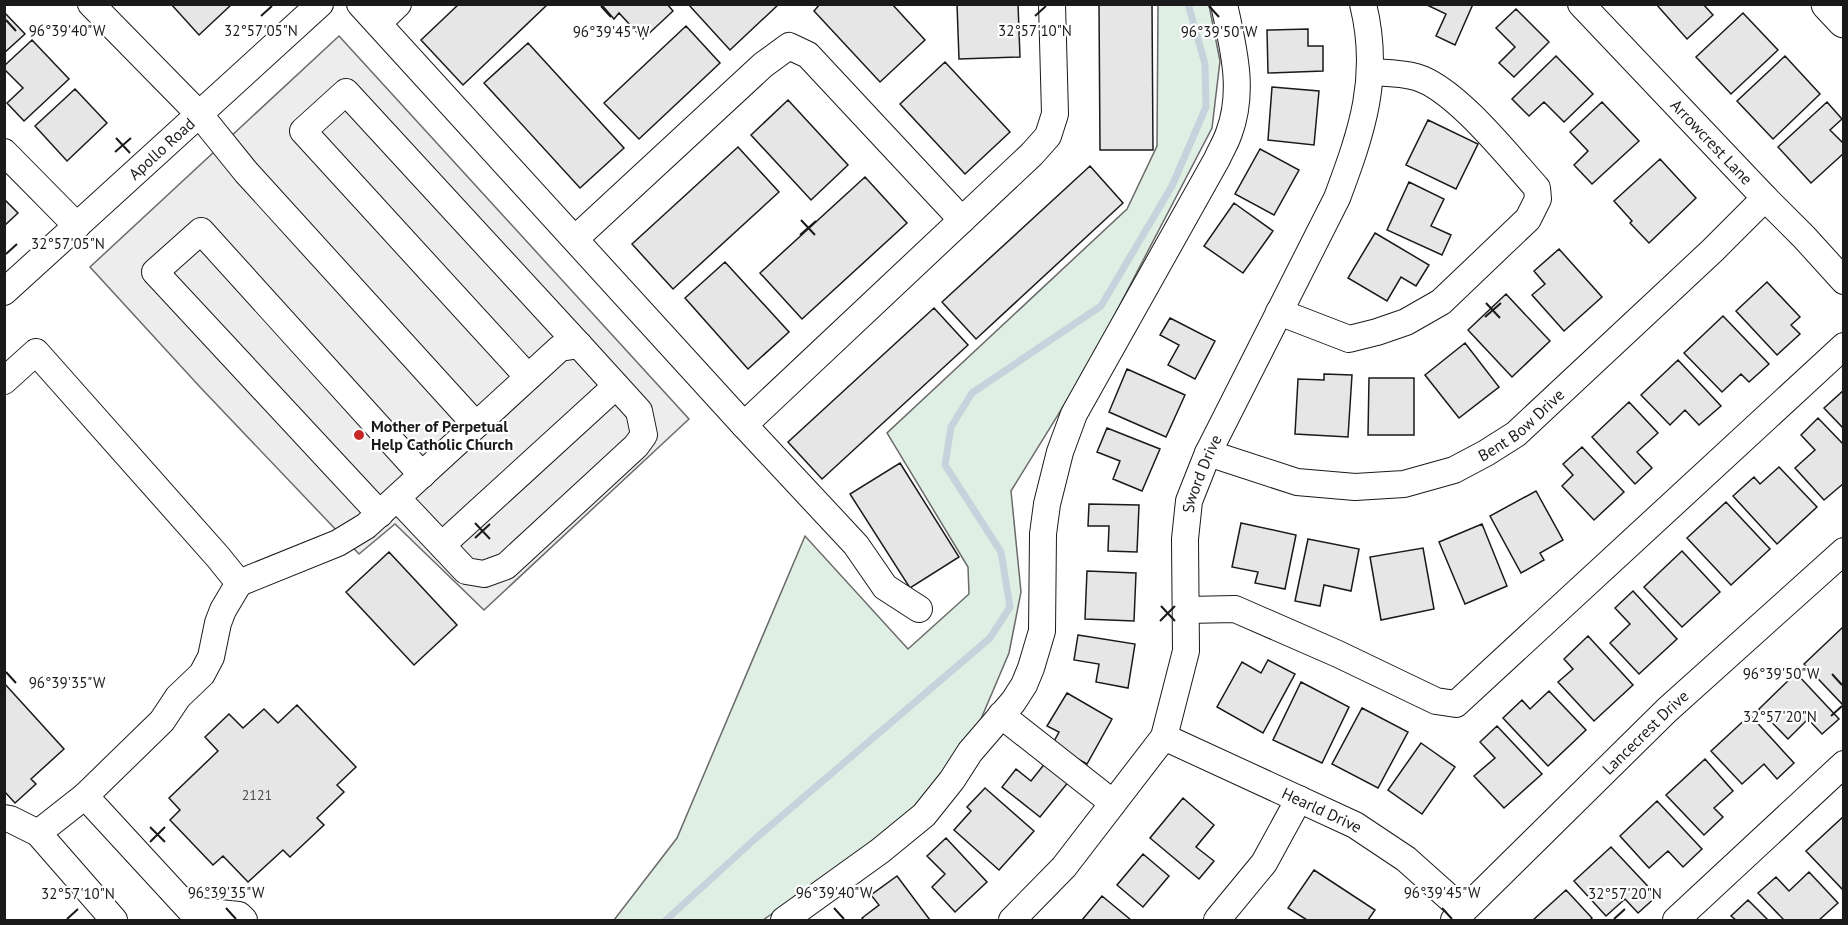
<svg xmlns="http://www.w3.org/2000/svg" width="1848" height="925" font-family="'PT Sans',sans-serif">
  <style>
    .green { fill: #e0efe3; stroke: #6a6a6a; stroke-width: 1.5 }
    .parking { fill: #ededed; stroke: #6a6a6a; stroke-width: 1.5 }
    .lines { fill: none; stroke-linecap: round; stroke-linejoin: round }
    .stream { stroke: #c6d2dc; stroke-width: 7 }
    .building { fill: #e6e6e6; stroke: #1a1a1a; stroke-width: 1.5 }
    .minor-casing { stroke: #1a1a1a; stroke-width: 28 }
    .major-casing { stroke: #1a1a1a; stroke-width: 35 }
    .minor { stroke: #fff; stroke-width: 26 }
    .major { stroke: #fff; stroke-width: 33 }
    .ticks { fill: none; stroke: #1a1a1a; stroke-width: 2 }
    .poi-dot { fill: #c62828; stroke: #fff; stroke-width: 2 }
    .labels { text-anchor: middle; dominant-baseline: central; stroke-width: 4.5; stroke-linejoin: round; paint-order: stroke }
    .number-label { font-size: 14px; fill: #4d4d4d }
    .street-label { font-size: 16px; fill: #1a1a1a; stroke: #fff }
    .poi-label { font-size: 16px; font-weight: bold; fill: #1a1a1a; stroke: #fff; text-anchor: start }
    .ticks-label { font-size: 15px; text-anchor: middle; fill: #1a1a1a; stroke: #fff; stroke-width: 4.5; stroke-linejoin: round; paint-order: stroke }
  </style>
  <rect width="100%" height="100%" fill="#fff"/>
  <path class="green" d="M1158 5H1209L1220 61 1212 128 1087 368 1011 491 1021 592 1009 653 978 726 916 806 866 848 763 920H614L677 838 805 536 908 649 969 594 968 567 887 433 1127 209 1157 146Z"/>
  <path class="parking" d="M339 36 689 419 484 610 395 524 359 554 200 387 90 267Z"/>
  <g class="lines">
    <path class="stream" d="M666 920 756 838 990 638 1010 607 1001 552 945 465 951 427 972 393 1101 306 1172 186 1206 107 1205 64 1188 4"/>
  </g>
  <path class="building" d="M171 4H232L199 35Z
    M459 4H548L463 85 421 40Z
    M601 4H667L673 11 643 39 619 13 614 19Z
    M688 4H779L730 50Z
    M820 4H892L925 40 880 82 814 11Z
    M957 4H1018L1020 57 959 59Z
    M1099 4H1152L1153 150H1100Z
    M1425 4H1473L1455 45 1436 36 1446 14Z
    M1656 4H1703L1713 15 1687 39Z
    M1516 9 1549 42 1514 77 1499 63 1515 47 1496 28Z
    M4 12 25 34 4 53Z
    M1743 13 1778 50 1731 94 1696 57Z
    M686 26 720 63 639 139 604 103Z
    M1308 29V46H1323V71L1268 73 1267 30Z
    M32 40 69 79 24 121 7 103 23 88 4 69V66Z
    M528 43 624 148 580 188 484 83Z
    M1556 56 1593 94 1564 122 1544 102 1529 116 1512 99Z
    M1785 56 1820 94 1773 139 1737 101Z
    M945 62 1010 132 965 174 900 104Z
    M1272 87 1319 91 1314 145 1268 140Z
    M75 89 107 123 67 161 35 126Z
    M788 100 848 165 811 200 751 135Z
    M1602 102 1639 141 1592 184 1574 165 1588 151 1570 132Z
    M1827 102 1842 119 1830 130 1844 144V153L1811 183 1778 147Z
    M1428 120 1478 144 1456 189 1406 165Z
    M738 147 779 192 673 289 632 244Z
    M1260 149 1299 170 1274 215 1235 194Z
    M1660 159 1696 198 1649 243 1630 223 1632 221 1614 201Z
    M1090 166 1123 203 976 339 942 302Z
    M865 177 907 223 802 319 760 273Z
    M1409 182 1444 199 1431 226 1451 235 1442 255 1387 230Z
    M4 199 18 213 4 226Z
    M1234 203 1273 231 1243 273 1204 246Z
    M1375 233 1429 265 1416 286 1401 277 1387 301 1348 278Z
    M1559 249 1602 297 1564 331 1532 295 1545 284 1534 271Z
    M725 262 789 332 748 369 685 298Z
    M1767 282 1800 317 1791 325 1800 334 1777 355 1736 311Z
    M1506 294 1550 341 1512 377 1468 330Z
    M934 308 968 345 822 479 788 442Z
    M1723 316 1769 364 1749 382 1741 374 1722 392 1684 353Z
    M1170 318 1215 341 1195 379 1168 365 1179 345 1160 335Z
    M1465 343 1499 387 1459 418 1425 375Z
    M1678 360 1721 406 1699 425 1685 410 1670 425 1641 395Z
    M1127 369 1185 395 1166 437 1109 412Z
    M1324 374 1352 375 1348 437 1295 434 1298 379 1324 380Z
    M1369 378H1414V435H1368Z
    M1844 390V429L1824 408Z
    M1629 402 1658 433 1637 452 1652 468 1635 484 1592 437Z
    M1818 418 1844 445V483L1824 500 1795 468 1815 450 1801 435Z
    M1107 428 1160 449 1142 491 1113 479 1120 461 1097 452Z
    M1582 447 1624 492 1594 520 1562 486 1573 475 1563 464Z
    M900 463 959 557 910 588 850 494Z
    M1779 467 1817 507 1777 544 1733 496 1754 477 1760 484Z
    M1536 491 1563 540 1540 553 1544 560 1521 573 1490 516Z
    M1726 502 1770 549 1731 585 1687 538Z
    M1089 504 1139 505 1137 552 1108 551 1109 526H1088Z
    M1241 523 1296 535 1285 589 1255 583 1258 572 1232 567Z
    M1482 524 1507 586 1465 604 1439 542Z
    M1308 539 1359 549 1351 591 1324 585 1320 606 1295 601Z
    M1423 548 1434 609 1381 620 1370 557Z
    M1682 551 1720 592 1682 627 1644 587Z
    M389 552 457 625 414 665 346 592Z
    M1087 571 1136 573 1134 621 1085 619Z
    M1633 591 1677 639 1639 674 1610 643 1630 624 1615 608Z
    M1843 627 1844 628V706L1804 664Z
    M1078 635 1135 644 1128 688 1096 682 1099 664 1074 660Z
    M1588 636 1633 685 1594 721 1558 682 1573 669 1564 659Z
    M1268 660 1295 674 1263 733 1217 707 1242 662 1261 673Z
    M1796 673 1839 719 1822 734 1808 719 1788 739 1759 709Z
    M1301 682 1349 707 1322 763 1273 740Z
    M4 683 64 749 31 779 36 784 15 803 4 791Z
    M1549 691 1586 730 1548 766 1503 718 1522 700 1530 709Z
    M1067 693 1112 719 1087 764 1052 745 1059 732 1047 726Z
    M297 705 356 767 337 785 344 792 317 818 324 825 290 857 283 850 248 882 223 856 213 865 170 820 180 810 169 798 218 751 205 737 229 714 243 728 264 709 278 723Z
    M1362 708 1408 732 1378 788 1332 764Z
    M1750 715 1794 763 1777 779 1764 764 1742 784 1711 751Z
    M1497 726 1542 774 1504 808 1474 776 1495 758 1480 742Z
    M1421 743 1455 767 1422 814 1388 790Z
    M1705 759 1733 791 1714 808 1723 817 1704 835 1666 795Z
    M1046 762 1070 780 1040 817 1002 787 1016 769 1031 781Z
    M985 788 1034 831 999 870 954 830 971 811 967 807Z
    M1183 798 1214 825 1196 847 1214 861 1199 879 1150 838Z
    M1657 801 1702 849 1683 867 1668 851 1649 868 1620 836Z
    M1844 816V891L1806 851Z
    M946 838 987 882 955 912 932 887 945 874 927 856Z
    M1611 847 1657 896 1638 913 1625 899 1606 916 1574 881Z
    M1143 854 1169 876 1143 907 1117 885Z
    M1314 870 1375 910 1368 920H1307L1288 908Z
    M1809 872 1838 903 1819 920H1784L1758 893 1776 877 1789 891Z
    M897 876 930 920H864L862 918 879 905 871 895Z
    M1566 890 1592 918 1590 920H1533Z
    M1102 896 1131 920H1082Z
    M1748 900 1768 920H1736L1731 916Z"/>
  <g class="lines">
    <defs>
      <g id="minor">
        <path d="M91 4 200 115 246 172 476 425"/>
        <path d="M360 4 744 425 856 545 885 587 919 609"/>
        <path id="s1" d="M1581 4 1765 198 1804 237 1844 281"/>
        <path d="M378 23 398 4"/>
        <path d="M4 152 77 226"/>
        <path d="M575 239 763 65 789 46 808 55 962 220"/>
        <path id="s2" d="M4 292 320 4"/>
        <path d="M1279 312 1349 339 1377 332 1406 322 1441 302 1528 219 1538 199 1537 188C1509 157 1455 88 1416 77 1402 73 1385 73 1370 72"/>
        <path d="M528 377 303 131 346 92 579 345"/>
        <path d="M4 381 36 352 218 557 239 583 223 610 218 623 211 657 202 674 178 697 162 721 85 796 190 910 239 915 244 920"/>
        <path d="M744 425 1032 154 1048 136 1055 114 1052 4"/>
        <path id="s3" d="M1208 453 1297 482 1355 487 1404 484 1454 470 1486 453 1516 434 1713 250 1765 198"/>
        <path d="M380 514 155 272 201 231 422 475"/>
        <path d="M442 545 616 386"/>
        <path d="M239 583 338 543 366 526 560 348 579 345 639 411 644 435 636 446 506 566 484 574 466 571 397 498"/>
        <path d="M1186 610 1235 609 1338 654 1436 701 1456 704 1844 346"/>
        <path d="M1001 715 1113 803"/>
        <path id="s4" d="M1164 737 1355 825 1406 859 1463 910"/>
        <path d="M4 818 10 819 38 833 114 920"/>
        <path d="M38 833 85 796"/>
        <path d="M784 920 880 851 924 815 952 780 970 752 1013 702 1024 685 1031 668 1042 631 1043 534 1047 504 1060 452 1074 414 1217 159C1221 150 1226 142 1229 133 1245 90 1233 47 1224 4"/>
        <path id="s5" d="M1012 920 1064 867 1164 737 1186 651 1185 539 1189 501 1208 453 1337 198C1362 131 1381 77 1363 4"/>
        <path d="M1217 920 1264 863 1299 799"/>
        <path id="s6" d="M1454 920 1667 710 1844 551"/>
        <path d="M1676 920 1844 764"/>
      </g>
      <path id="major" d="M1828 4 1844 21"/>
    </defs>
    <use href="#minor" class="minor-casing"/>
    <use href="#major" class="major-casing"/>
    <use href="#minor" class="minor"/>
    <use href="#major" class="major"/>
  </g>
  <path class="ticks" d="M601 6 611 17M1209 6 1219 17M261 16 272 6M1035 16 1046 6M6 20 16 31M116 138 130 153M115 152 131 138M801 220 815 235M800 235 816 221M6 254 17 244M1486 303 1500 318M1485 317 1501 303M475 523 490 539M475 538 490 524M1161 606 1175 621M1160 621 1175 606M6 672 16 683M1832 674 1842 685M1831 716 1842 706M150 827 165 842M150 842 165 827M226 908 236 919M834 908 844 919M1442 908 1452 919M67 919 78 909M1614 919 1625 909"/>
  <circle class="poi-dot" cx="359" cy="435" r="6"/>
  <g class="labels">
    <g class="number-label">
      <text x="257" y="795">2121</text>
    </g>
    <g class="street-label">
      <text stroke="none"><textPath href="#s1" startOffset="190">Arrowcrest Lane</textPath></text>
      <text stroke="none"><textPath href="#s2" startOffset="213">Apollo Road</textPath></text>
      <text stroke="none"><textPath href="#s3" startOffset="334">Bent Bow Drive</textPath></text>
      <text stroke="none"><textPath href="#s5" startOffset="507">Sword Drive</textPath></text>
      <text stroke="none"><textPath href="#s6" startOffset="268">Lancecrest Drive</textPath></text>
      <text stroke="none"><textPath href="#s4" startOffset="174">Hearld Drive</textPath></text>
    </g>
    <g class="poi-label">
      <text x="371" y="426">Mother of Perpetual<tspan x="371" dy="18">Help Catholic Church</tspan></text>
    </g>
  </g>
  <g class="ticks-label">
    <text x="67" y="36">96°39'40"W</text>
    <text x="261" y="36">32°57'05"N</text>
    <text x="1035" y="36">32°57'10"N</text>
    <text x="611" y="37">96°39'45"W</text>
    <text x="1219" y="37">96°39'50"W</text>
    <text x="68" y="249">32°57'05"N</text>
    <text x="1781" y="679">96°39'50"W</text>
    <text x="67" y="688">96°39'35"W</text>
    <text x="1780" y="722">32°57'20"N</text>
    <text x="226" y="898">96°39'35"W</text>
    <text x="834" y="898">96°39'40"W</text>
    <text x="1442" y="898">96°39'45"W</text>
    <text x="78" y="899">32°57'10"N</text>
    <text x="1625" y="899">32°57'20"N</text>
  </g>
  <rect width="1848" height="925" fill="none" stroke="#1a1a1a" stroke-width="12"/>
</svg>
